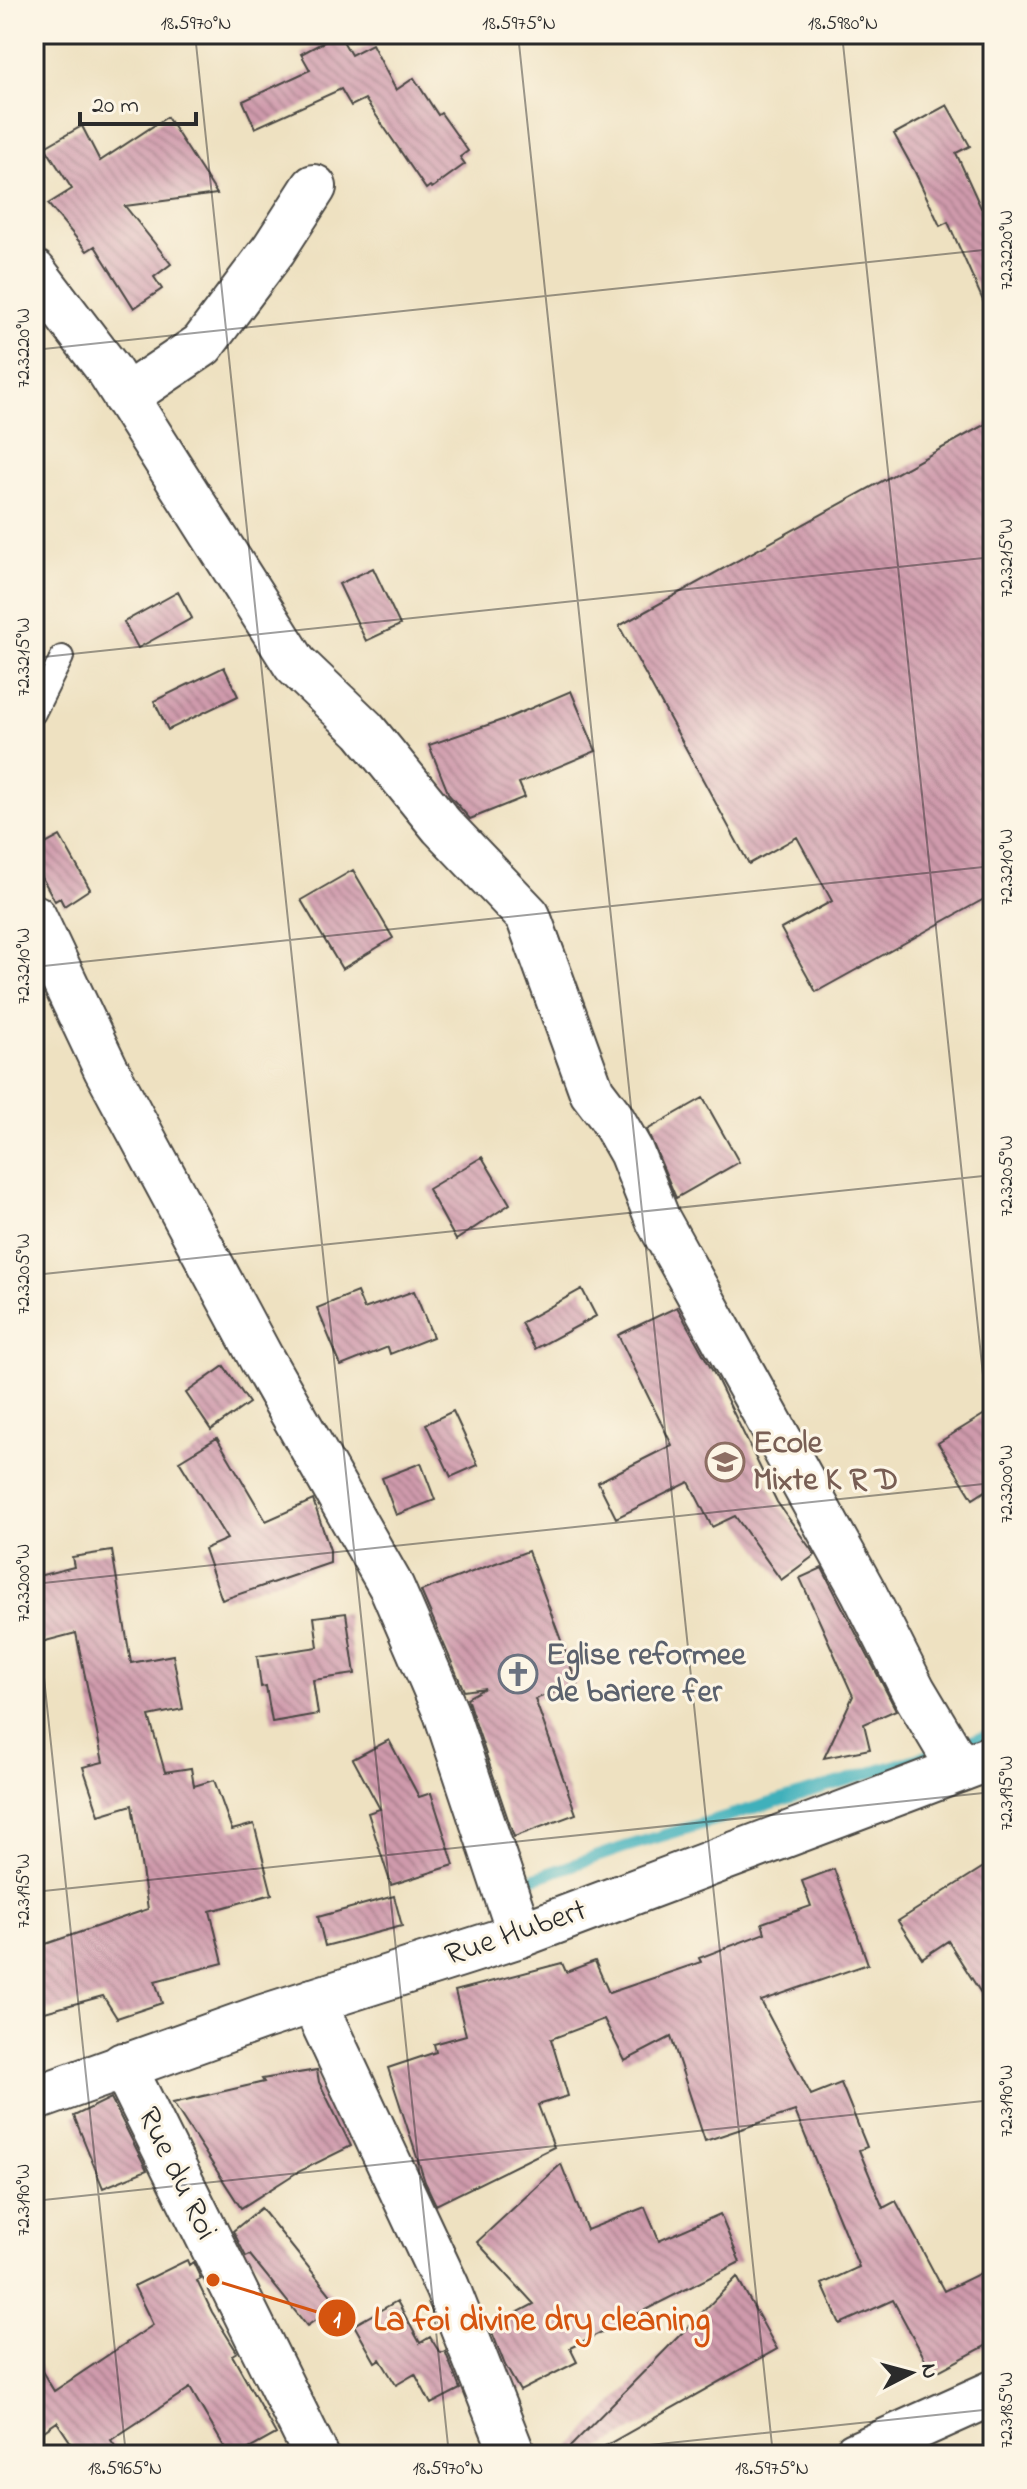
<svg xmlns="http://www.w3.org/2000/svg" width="1027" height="2489" font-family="'Indie Flower',sans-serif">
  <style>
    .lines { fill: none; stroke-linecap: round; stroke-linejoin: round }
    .stream { stroke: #41b0bb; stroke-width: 12 }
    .building { fill: url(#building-back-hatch) }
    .service-casing { stroke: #484642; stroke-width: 26 }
    .minor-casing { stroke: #484642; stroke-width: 48 }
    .tertiary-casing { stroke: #484642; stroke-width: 48 }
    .service { stroke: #fff; stroke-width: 22 }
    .minor { stroke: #fff; stroke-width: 44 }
    .tertiary { stroke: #fff; stroke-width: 44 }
    .ticks { fill: none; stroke: #2b2b2b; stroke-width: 2; stroke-opacity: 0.45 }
    .labels { text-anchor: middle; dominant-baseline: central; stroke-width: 6; stroke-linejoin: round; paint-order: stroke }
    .education-label { font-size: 32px; font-weight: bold; fill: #785e54; stroke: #fcf5e5; text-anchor: start }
    .worship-label { font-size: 32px; font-weight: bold; fill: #5b616d; stroke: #fcf5e5; text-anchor: start }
    .street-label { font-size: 32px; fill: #2b2b2b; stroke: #fcf5e5 }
    .leader { fill: none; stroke: #d5540f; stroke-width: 3 }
    .callout-dot { fill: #d5540f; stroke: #fcf5e5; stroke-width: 3 }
    .mark-label { font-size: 24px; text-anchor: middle; font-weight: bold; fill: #fff }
    .callout-label { font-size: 34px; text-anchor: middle; font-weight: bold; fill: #d5540f; stroke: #fcf5e5; stroke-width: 6; stroke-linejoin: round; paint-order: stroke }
    .neatline { fill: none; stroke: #2b2b2b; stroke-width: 3 }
    .ticks-label { font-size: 20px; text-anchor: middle; fill: #2b2b2b }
  </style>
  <defs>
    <pattern id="building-back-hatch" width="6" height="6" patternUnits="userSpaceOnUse" patternTransform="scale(2)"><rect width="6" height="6" fill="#cf9aac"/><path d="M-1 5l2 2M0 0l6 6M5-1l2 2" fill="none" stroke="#a87e8c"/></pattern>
  </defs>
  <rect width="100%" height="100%" fill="#fcf5e5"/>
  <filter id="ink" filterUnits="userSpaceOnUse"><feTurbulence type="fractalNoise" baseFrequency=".0125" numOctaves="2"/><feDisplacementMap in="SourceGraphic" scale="16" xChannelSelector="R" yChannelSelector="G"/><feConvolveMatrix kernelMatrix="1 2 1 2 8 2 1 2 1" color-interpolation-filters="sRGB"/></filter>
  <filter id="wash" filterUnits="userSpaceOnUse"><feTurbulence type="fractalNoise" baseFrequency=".006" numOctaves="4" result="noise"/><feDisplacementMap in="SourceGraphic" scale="32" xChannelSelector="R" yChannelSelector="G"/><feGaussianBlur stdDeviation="1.8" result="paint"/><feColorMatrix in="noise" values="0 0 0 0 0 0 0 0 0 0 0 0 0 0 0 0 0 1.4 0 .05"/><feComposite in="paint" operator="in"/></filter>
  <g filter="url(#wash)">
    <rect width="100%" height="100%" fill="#eee1c1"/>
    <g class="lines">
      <path class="stream" d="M969 1742 993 1734
        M535 1878 622 1848 930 1755"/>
    </g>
    <g id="blocks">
      <path class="building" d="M339 34 351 55 372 44 396 90 414 78 438 115 441 113 468 151 460 157 465 164 432 188 430 186 426 189 365 99 351 106 341 89 255 128 243 101 310 70 301 54Z
        M947 105 970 146 956 153 981 208 993 202V323L948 222 940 226 915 172 894 134Z
        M167 117 217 194 125 206 171 264 154 277 162 289 134 308 95 246 87 251 48 204 72 189 45 147 82 126 100 161Z
        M993 420V894L816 992 781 929 832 901 797 837 749 864 619 626Z
        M373 568 400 625 366 641 339 584Z
        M178 592 192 618 138 648 124 622Z
        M224 667 238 696 168 730 154 701Z
        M571 691 596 751 519 783 525 797 470 819 449 795 429 745 508 718Z
        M60 836 90 889 64 906 60 898 55 901 34 863V850Z
        M353 870 393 938 342 969 301 900Z
        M703 1098 739 1162 676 1198 647 1130Z
        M482 1157 510 1204 456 1240 428 1189Z
        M582 1289 596 1316 535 1349 521 1323Z
        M414 1291 433 1337 390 1354 388 1347 341 1366 317 1308 357 1292 364 1309Z
        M677 1307 717 1379 777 1502 815 1555 781 1580 735 1516 712 1527 689 1482 616 1518 598 1482 672 1445 618 1335Z
        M224 1366 249 1403 211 1430 186 1393Z
        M993 1409V1486L973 1499 938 1443Z
        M453 1411 478 1465 451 1477 426 1424Z
        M217 1438 266 1521 313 1500 330 1550V1563L222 1600 204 1549 227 1539 179 1461Z
        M421 1463 435 1500 396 1515 382 1478Z
        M112 1551 131 1663 173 1655 183 1709 149 1716 165 1772 191 1768 194 1786 214 1780 232 1830 254 1824 272 1894 210 1911 223 1963 155 1981 162 2003 117 2018 103 1996 34 2015V1948L148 1909 132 1805 99 1815 83 1767 103 1762 76 1633 34 1644V1577L74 1567 72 1557Z
        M528 1551 577 1684 535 1699 576 1814 514 1837 467 1698 485 1688 464 1691 421 1591Z
        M822 1568 896 1710 864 1724 870 1749 824 1758 853 1696 800 1578Z
        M346 1613 355 1674 313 1680 318 1714 272 1722 266 1686 261 1687 257 1656 318 1647 314 1617Z
        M389 1740 419 1797 431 1793 454 1865 391 1885 368 1813 380 1809 353 1759Z
        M993 1861V2012L948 1941 922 1958 898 1921Z
        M834 1869 868 1964 761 2001 811 2095 841 2083 867 2147 859 2150 883 2208 896 2201 944 2291 993 2267V2342L933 2374 893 2300 840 2324 822 2284 859 2267 795 2111 705 2141 671 2037 625 2061 604 2019 551 2039 568 2096 538 2105 554 2147 436 2205 425 2182 388 2068 436 2052 434 2044 466 2035 455 1991 562 1963 566 1972 595 1961 609 1993 701 1962 699 1958 765 1933 762 1923 811 1906 802 1881Z
        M394 1896 402 1926 325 1946 318 1917Z
        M317 2070 319 2082 351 2146 296 2173 241 2208 173 2103 264 2082 262 2079Z
        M111 2098 147 2170 103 2188 74 2116Z
        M561 2164 587 2230 645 2207 659 2241 720 2214 740 2262 570 2348 577 2362 520 2391 505 2365 490 2327 534 2304 477 2242Z
        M261 2208 338 2304 307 2326 250 2255 246 2257 233 2231Z
        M187 2260 189 2265 193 2262 201 2279 197 2281 212 2312 237 2352 232 2355 276 2434 238 2455H229L190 2388 111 2440 121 2455H79L57 2422 34 2438V2358L54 2391 153 2325 134 2286Z
        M737 2277 777 2349 589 2455H562Z
        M397 2301 420 2343 430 2337 440 2353 445 2351 460 2389 431 2404 415 2374 396 2385 380 2359 375 2362 354 2325Z"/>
    </g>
  </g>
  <g filter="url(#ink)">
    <use href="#blocks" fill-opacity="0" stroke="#484642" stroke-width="2"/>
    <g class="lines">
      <defs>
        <path id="service" d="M34 713 62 657"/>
        <path id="minor" d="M34 272 108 369 295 664 364 730 442 826 528 916 592 1092 611 1117 631 1152 658 1220 863 1591 913 1690 960 1769
          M125 397 202 345 274 249 314 187
          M34 917 106 1069 261 1358 392 1588 446 1713 520 1935
          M313 2001 447 2287 513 2455
          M123 2065 316 2455
          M855 2455 993 2393"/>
        <path id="tertiary" d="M34 2099 263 2017 520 1935 993 1757"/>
      </defs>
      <use href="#service" class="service-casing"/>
      <use href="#minor" class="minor-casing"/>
      <use href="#tertiary" class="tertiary-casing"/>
      <use href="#service" class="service"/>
      <use href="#minor" class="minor"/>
      <use href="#tertiary" class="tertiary"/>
    </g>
  </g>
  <path class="ticks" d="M195 34 449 2455M518 34 773 2455M842 34 993 1470M34 41 100 34M34 350 993 249M34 658 993 557M34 967 993 866M34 1275 993 1175M34 1583 126 2455M34 1584 993 1483M34 1892 993 1792M34 2201 993 2100M554 2455 993 2409"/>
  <defs>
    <symbol id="school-ring" viewBox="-11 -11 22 22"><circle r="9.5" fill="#fcf5e5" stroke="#8d6e63" stroke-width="1.5"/><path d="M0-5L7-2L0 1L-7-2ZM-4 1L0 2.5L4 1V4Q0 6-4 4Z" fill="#8d6e63"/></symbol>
    <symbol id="church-ring" viewBox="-11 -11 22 22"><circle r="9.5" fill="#fcf5e5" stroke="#6b7280" stroke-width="1.5"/><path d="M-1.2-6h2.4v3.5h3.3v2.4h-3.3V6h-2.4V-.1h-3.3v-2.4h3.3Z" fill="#6b7280"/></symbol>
  </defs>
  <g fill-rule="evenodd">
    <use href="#school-ring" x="703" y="1440" width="44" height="44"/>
    <use href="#church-ring" x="496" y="1652" width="44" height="44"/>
  </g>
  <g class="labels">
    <g class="education-label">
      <text x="753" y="1444">Ecole<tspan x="753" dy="37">Mixte K R D</tspan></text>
    </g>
    <g class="worship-label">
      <text x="546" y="1656">Eglise reformee<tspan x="546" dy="37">de bariere fer</tspan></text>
    </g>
    <g class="street-label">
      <text transform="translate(516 1934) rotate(-19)">Rue Hubert</text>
      <text transform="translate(176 2174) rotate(64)">Rue du Roi</text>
    </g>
  </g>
  <path class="leader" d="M213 2280L337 2318"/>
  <g class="callout-dot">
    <circle cx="213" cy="2280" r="8"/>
    <circle cx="337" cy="2318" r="20"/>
  </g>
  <g class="mark-label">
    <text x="337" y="2327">1</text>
  </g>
  <g class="callout-label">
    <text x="542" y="2330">La foi divine dry cleaning</text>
  </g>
  <rect width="1027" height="2489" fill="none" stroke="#fcf5e5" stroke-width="88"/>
  <g transform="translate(911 2373) rotate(84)" stroke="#fcf5e5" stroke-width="6" paint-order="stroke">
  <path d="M0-6L14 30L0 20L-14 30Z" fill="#2b2b2b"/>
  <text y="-12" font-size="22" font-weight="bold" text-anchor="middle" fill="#2b2b2b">N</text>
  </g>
  <path d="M80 112v12h116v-12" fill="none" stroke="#2b2b2b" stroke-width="4"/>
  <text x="92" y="112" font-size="24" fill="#2b2b2b" stroke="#fcf5e5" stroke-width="6" paint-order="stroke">20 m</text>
  <rect x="44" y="44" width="939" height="2401" class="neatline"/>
  <g class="ticks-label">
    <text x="196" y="29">18.5970°N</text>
    <text x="519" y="29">18.5975°N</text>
    <text x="843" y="29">18.5980°N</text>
    <text transform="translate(1005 250) rotate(-90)" y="7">72.3220°W</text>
    <text transform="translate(22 348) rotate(-90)" y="7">72.3220°W</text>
    <text transform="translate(1005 558) rotate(-90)" y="7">72.3215°W</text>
    <text transform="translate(22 657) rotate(-90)" y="7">72.3215°W</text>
    <text transform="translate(1005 867) rotate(-90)" y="7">72.3210°W</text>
    <text transform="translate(22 966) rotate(-90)" y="7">72.3210°W</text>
    <text transform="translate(1005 1176) rotate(-90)" y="7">72.3205°W</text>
    <text transform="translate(22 1274) rotate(-90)" y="7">72.3205°W</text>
    <text transform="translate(1005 1484) rotate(-90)" y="7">72.3200°W</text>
    <text transform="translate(22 1583) rotate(-90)" y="7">72.3200°W</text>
    <text transform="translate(1005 1793) rotate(-90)" y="7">72.3195°W</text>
    <text transform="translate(22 1891) rotate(-90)" y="7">72.3195°W</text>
    <text transform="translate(1005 2101) rotate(-90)" y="7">72.3190°W</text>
    <text transform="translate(22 2200) rotate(-90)" y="7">72.3190°W</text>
    <text transform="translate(1005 2410) rotate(-90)" y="7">72.3185°W</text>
    <text x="125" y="2474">18.5965°N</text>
    <text x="448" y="2474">18.5970°N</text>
    <text x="772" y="2474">18.5975°N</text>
  </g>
</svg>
